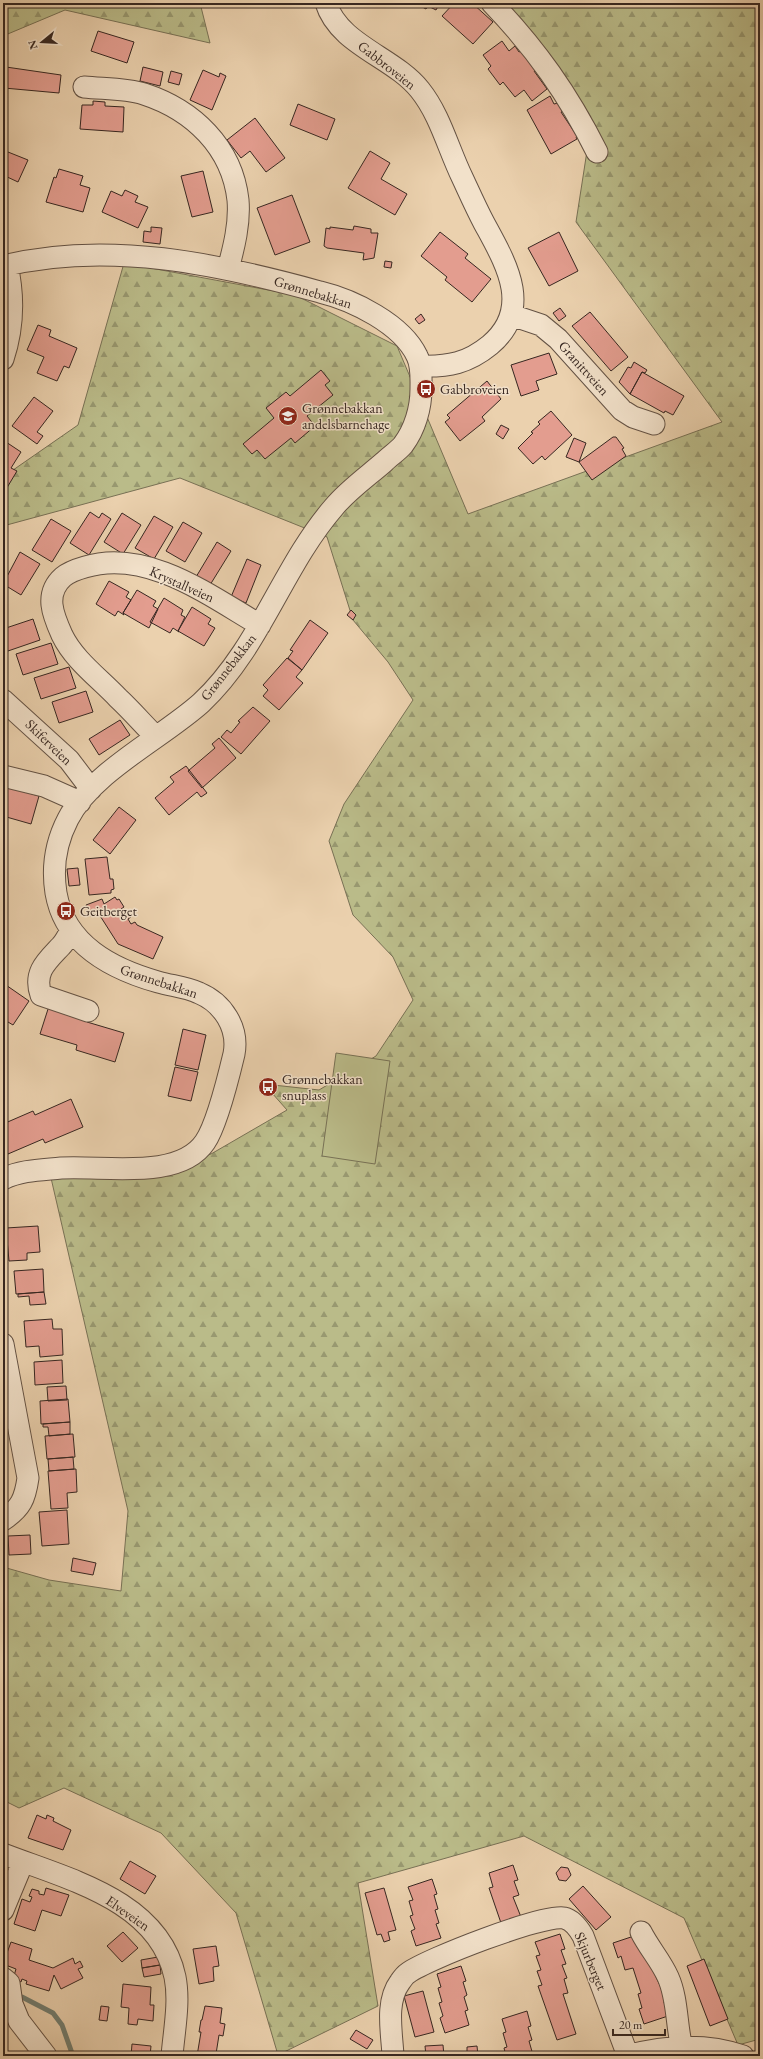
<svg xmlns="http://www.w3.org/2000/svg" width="763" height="2059" font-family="'EB Garamond',serif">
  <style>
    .forest { fill: url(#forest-firs); stroke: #787155 }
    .pitch { fill: #babb89; stroke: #787155 }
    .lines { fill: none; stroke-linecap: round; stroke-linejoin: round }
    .stream { stroke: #727e71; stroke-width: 5 }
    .building { fill: #e39d8f; stroke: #372721 }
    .minor-casing { stroke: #645244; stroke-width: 23 }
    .minor { stroke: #f2e1ca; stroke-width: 21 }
    .labels { text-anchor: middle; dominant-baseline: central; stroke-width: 3; stroke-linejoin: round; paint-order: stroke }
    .street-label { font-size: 14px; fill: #372721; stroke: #f2e1ca }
    .poi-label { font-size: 14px; fill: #372721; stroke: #f2e1ca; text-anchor: start }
  </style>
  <defs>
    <pattern id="forest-firs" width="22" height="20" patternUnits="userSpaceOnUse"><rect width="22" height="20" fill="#babb89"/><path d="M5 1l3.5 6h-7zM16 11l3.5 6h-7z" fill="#989870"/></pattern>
  </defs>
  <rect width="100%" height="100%" fill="#ebd1ae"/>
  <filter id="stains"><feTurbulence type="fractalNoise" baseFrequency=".005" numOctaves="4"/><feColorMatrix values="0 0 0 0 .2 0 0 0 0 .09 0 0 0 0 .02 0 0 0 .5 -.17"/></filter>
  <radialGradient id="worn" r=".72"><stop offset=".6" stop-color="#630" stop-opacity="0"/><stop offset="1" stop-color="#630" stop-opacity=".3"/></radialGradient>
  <path class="forest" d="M3 3H200L210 43 65 10 3 36Z
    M481 3H760V2039L738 2045 684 1918 524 1836 358 1883 378 2006 278 2055 236 1913 161 1833 64 1788 19 1808 3 1800V1567L49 1580 121 1591 128 1511 51 1178 211 1154 287 1110 264 1084 319 1090 376 1056 413 1000 393 957 353 915 329 841 344 804 413 700 388 662 353 620 327 537 180 478 3 526V477L78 425 124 263 295 295 397 346 468 514 722 422 576 222 589 138 500 21Z"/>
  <path class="pitch" d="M336 1053 390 1061 375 1164 322 1156Z"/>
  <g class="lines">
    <path class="stream" d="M22 1997 53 2013 62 2025 73 2056"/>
  </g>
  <path class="building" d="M415 3H440L436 10 428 6 426 9Z
    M454 3H472L493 22 473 44 442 16Z
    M98 31 134 42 127 63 91 51Z
    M502 41 509 51 515 46 519 52 523 50 537 69 534 71 547 89 532 101 524 90 515 97 503 82 500 85 488 69 491 66 483 55Z
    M6 67 61 75 59 93 4 88Z
    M143 67 163 72 160 86 140 81Z
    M203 70 219 77 220 73 226 76 212 110 190 100Z
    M171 71 182 74 179 85 168 82Z
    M550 96 554 104 558 103 563 111 561 112 577 136 576 137 577 139 551 154 527 110Z
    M93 101 105 102V106L124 107 123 132 80 129 82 105H93Z
    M298 104 335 119 327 140 290 125Z
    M255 118 285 158 266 172 250 151 241 158 227 140Z
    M3 150 28 160 18 182 3 175Z
    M370 151 390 163 381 179 407 194 395 215 348 188Z
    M59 169 83 176 80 185 90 188 83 212 46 202 54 177 56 178Z
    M203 171 213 212 192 217 181 176Z
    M125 190 138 196 135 202 148 207 138 228 102 212 111 191 122 196Z
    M292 195 310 242 275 255 257 208Z
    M354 226 371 229V233H378L374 258 363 260 364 253 327 248 324 246 326 228 330 229V227L353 230Z
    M151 227 162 228 160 244 143 242 144 231 151 232Z
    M440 232 468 254 465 258 491 279 472 302 445 280 447 277 421 256Z
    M559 232 578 271 549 286 528 248Z
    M385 261 392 262 391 268 384 267Z
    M560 308 566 316 559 321 553 313Z
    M590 312 628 357 611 371 572 326Z
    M421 314 425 320 419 324 415 319Z
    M38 325 51 330 49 336 77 348 69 368 64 366 57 381 37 373 44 357 27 350Z
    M549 353 557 374 536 381 539 390 521 396 511 365Z
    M634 362 647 370 645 373 642 372 630 394 619 382 628 367 631 368Z
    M321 370 330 381 325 385 333 395 307 416 315 426 295 443 291 438 265 459 257 450 252 454 243 444 274 418 266 408 286 392 290 396Z
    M642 372 684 396 673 415 665 411 664 413 630 394Z
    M487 381 501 399 482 417 485 421 460 441 445 422 450 418 447 415Z
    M34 397 53 411 37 432 43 436 37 444 12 426Z
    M551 411 572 435 545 460 542 456 533 464 518 448 533 433 531 432 540 424 538 422Z
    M501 425 509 429 503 439 496 434Z
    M613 437H616L624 448 622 449 626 456 592 480 579 462Z
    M574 438 586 443 579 462 566 457Z
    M3 440 21 452 11 468 17 471 5 491 3 489Z
    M90 512 99 518 102 513 111 519 89 555 70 543Z
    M122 513 141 525 123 554 104 542Z
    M154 516 173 527 154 559 135 548Z
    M51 519 71 531 52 562 32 550Z
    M183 522 202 533 185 562 166 551Z
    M217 542 231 551 210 585 196 577Z
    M20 552 40 564 21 595 3 584Z
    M247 559 261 565 246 603 231 597Z
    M109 581 129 592 126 597 131 600 123 613 124 615 118 611 115 616 96 604Z
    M137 590 156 601 153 606 158 609 149 628 123 613Z
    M164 598 183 610 181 615 185 617 178 631 179 632 173 628 170 633 150 622Z
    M192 607 211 619 208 624 215 628 204 646 178 631Z
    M351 610 356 615 353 620 347 615Z
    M33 619 40 640 5 652 3 644V629Z
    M310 620 328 633 302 670 288 658 293 651 290 650Z
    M51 643 58 664 23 675 16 654Z
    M287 658 302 670 296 677 303 683 279 710 263 696 268 690 263 685Z
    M69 667 76 688 41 699 34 678Z
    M86 691 93 712 59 723 52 702Z
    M253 707 270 721 241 754 221 737 227 730 231 733 240 722 238 721Z
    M120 720 130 735 99 755 89 739Z
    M219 738 236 758 202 788 188 771 215 748 212 744Z
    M186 766 207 793 201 797 197 792 169 815 155 798 174 782 170 777Z
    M5 786 39 796 31 824 3 816V790Z
    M119 807 136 820 110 854 93 840Z
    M107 857 110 879H113L114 889 111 890V893L89 895 85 859Z
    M78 868 80 885 69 886 67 869Z
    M115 897 117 900 119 899 124 907 121 909 122 911 125 909 131 917 128 919 131 924 135 922 137 925 163 937 153 959 118 944 97 911 90 916 86 905 102 899 104 904Z
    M3 983 29 1001 13 1025 3 1019Z
    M49 1006 88 1017 87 1022 124 1033 115 1062 76 1050 77 1045 40 1034Z
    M183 1029 206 1035 198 1070 175 1065Z
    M175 1067 198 1072 191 1101 168 1096Z
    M71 1099 83 1127 45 1143 43 1139 8 1154 3 1143V1124L33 1111 35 1115Z
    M38 1226 40 1252 27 1253V1260L9 1261 6 1228Z
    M43 1269 44 1292 16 1294 14 1271Z
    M44 1292 46 1304 30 1305 29 1296 18 1297V1294Z
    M52 1319 53 1329H62L63 1355 40 1357 39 1346 26 1347 24 1321Z
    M62 1360 63 1383 35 1385 34 1362Z
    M66 1386 67 1400 48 1401 47 1387Z
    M68 1399 70 1422 41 1424 40 1401Z
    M70 1422V1434L49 1436 48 1427H43V1424Z
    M73 1434 75 1457 47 1459 45 1436Z
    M73 1457 74 1469 49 1471 48 1459Z
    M76 1469 77 1492 67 1493 68 1508 51 1509 48 1471Z
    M67 1510 69 1544 42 1546 39 1512Z
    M30 1535 31 1554 9 1555 8 1536Z
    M73 1558 96 1563 93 1575 71 1571Z
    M37 1815 46 1819 47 1815 54 1818 53 1821 71 1830 63 1850 28 1838Z
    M130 1861 156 1876 145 1894 120 1879Z
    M513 1865 518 1880 514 1881 519 1895 513 1897 521 1917 501 1923 489 1888 493 1887 489 1873Z
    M561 1867 568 1868 571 1875 566 1881 559 1880 556 1873Z
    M432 1879 437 1894 434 1895 438 1909 435 1910 439 1923 436 1924 441 1938 416 1946 411 1931 415 1929 410 1916 413 1915 409 1901 413 1900 408 1887Z
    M583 1886 611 1917 596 1930 569 1899Z
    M46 1888 69 1895 61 1916 42 1910 35 1931 14 1924 22 1899 30 1902 32 1897 29 1896 32 1889 39 1891V1894L44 1895Z
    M384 1888 396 1930 388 1932 390 1940 384 1942 381 1934 377 1935 365 1893Z
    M123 1932 138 1948 122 1962 107 1946Z
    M560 1934 565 1949 561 1950 566 1964 562 1965 567 1978 564 1979 568 1993 563 1994 576 2034 557 2040 538 1986 542 1985 537 1971 541 1970 536 1956 540 1955 535 1942Z
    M637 1935 667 2001 664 2002 668 2016 644 2024 639 2009 642 2008 638 1994 641 1993 633 1968 625 1970 621 1956 618 1958 613 1943Z
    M11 1942 32 1949 29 1960 53 1968 73 1958 75 1964 80 1961 83 1967 78 1969 83 1978 61 1989 54 1975 49 1991 26 1984 27 1981 22 1979 21 1982 13 1979 16 1969 3 1964Z
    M216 1946 219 1966 213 1967 214 1981 199 1984 193 1949Z
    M158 1957 160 1965 142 1968 141 1960Z
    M704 1959 728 2019 710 2026 687 1966Z
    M160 1965 161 1974 144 1977 142 1968Z
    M461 1966 466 1981 463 1982 467 1995 464 1997 468 2010 465 2011 469 2025 445 2033 440 2018 443 2016 439 2003 442 2002 438 1988 441 1987 437 1974Z
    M123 1984 151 1987 150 2005H154L153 2021 138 2019 137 2025 128 2024 129 2008 121 2007Z
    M423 1991 434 2032 415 2037 404 1996Z
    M101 2006 109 2007 107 2021 99 2020Z
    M205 2006 222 2008 220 2023 225 2024 223 2036 219 2035 216 2054 227 2056H197L201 2032H199L201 2020H202Z
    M527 2011 531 2026 528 2027 532 2040 529 2041 533 2055 506 2056 504 2048 507 2047 503 2033 506 2032 502 2019Z
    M356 2030 373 2040 367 2049 350 2039Z
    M132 2044 151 2046 150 2056H131Z
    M443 2045 444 2056H426L425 2046Z
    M477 2046 478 2056 467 2055V2047Z"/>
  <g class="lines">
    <defs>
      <path id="minor" d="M326 3C339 45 394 57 420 90 440 115 448 148 462 177 469 192 476 208 484 223 505 262 534 308 490 345 468 363 449 367 420 366
        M492 3C536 49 568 94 597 152
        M84 87C103 89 126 88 144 94 193 110 232 147 238 200 240 223 234 247 228 269
        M3 266C108 240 219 264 320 292 353 300 402 324 417 356 422 366 421 378 421 389 421 408 415 429 403 445 398 451 390 456 384 462 368 476 348 490 334 507 282 567 260 648 201 703 162 738 92 772 68 819 56 842 52 868 56 893 65 945 112 969 158 982 172 986 186 987 199 993 223 1003 239 1028 234 1054 229 1075 216 1126 205 1142 179 1181 103 1165 61 1168 41 1170 21 1170 3 1179
        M511 315 541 325 558 339 622 410 633 417 654 424
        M3 359C13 329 14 296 7 265
        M3 700 69 760 91 789
        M156 737C143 724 131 710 118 698 99 678 74 660 62 635 53 615 44 594 63 577 69 572 78 569 85 567 147 548 210 596 260 625
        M3 776 44 786 80 802
        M71 930C68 936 65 942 61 946 47 961 33 972 41 995L88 1011
        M3 1344 28 1478C25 1499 21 1508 3 1520
        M3 1854C67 1879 159 1900 175 1977 180 2002 174 2031 172 2056
        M3 1910 23 1862
        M641 1932C649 1948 661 1961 668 1977 678 1999 676 2025 682 2048
        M3 1978 9 1983 12 2004 19 2021 46 2056
        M393 2056C392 2033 385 2002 400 1982 402 1979 405 1975 408 1973 427 1959 543 1914 564 1918 573 1920 579 1929 583 1936L628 2056
        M626 2056C664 2046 706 2043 743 2056"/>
    </defs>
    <use href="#minor" class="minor-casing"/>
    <use href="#minor" class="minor"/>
  </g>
  <defs>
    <symbol id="bus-disc" viewBox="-11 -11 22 22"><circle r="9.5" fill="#8f2418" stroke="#f2e1ca"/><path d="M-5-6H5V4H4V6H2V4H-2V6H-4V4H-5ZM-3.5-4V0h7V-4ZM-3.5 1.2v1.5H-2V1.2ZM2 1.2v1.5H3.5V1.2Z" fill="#fff"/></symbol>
    <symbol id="school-disc" viewBox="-11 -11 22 22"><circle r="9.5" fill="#8f2418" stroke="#f2e1ca"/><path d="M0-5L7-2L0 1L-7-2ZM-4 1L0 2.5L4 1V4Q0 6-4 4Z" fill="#fff"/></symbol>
  </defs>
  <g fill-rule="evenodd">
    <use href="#bus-disc" x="415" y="378" width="22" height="22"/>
    <use href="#school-disc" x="277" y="405" width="22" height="22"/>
    <use href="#bus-disc" x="55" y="900" width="22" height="22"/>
    <use href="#bus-disc" x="257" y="1076" width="22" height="22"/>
  </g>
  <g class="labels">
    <g class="street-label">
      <text transform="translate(387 65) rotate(38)">Gabbroveien</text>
      <text transform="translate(313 292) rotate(17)">Grønnebakkan</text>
      <text transform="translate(584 368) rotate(48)">Granittveien</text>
      <text transform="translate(182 584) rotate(24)">Krystallveien</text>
      <text transform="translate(228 667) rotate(-52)">Grønnebakkan</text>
      <text transform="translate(49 742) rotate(44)">Skiferveien</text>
      <text transform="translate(159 981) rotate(18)">Grønnebakkan</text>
      <text transform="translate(128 1913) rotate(35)">Elveveien</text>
      <text transform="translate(591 1961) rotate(67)">Skjurberget</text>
    </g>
    <g class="poi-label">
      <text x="440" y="389">Gabbroveien</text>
      <text x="302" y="408">Grønnebakkan<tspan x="302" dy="16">andelsbarnehage</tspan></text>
      <text x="80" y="911">Geitberget</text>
      <text x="282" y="1079">Grønnebakkan<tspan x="282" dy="16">snuplass</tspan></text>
    </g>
  </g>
  <rect width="763" height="2059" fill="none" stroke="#ebd1ae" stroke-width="16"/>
  <rect x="4" y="4" width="755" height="2051" fill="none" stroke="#372721" stroke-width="2"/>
  <rect x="8" y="8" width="747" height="2043" fill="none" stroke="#372721"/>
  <g transform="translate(42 42) rotate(252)" stroke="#f2e1ca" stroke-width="3" paint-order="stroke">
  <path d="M0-3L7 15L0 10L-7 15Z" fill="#372721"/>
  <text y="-6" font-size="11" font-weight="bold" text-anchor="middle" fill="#372721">N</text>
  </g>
  <path d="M613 2029v6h52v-6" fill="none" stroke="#372721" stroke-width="2"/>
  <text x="619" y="2029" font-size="12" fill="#372721" stroke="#f2e1ca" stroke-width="3" paint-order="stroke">20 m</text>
  <rect width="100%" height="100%" filter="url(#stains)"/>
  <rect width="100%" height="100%" fill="url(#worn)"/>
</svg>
